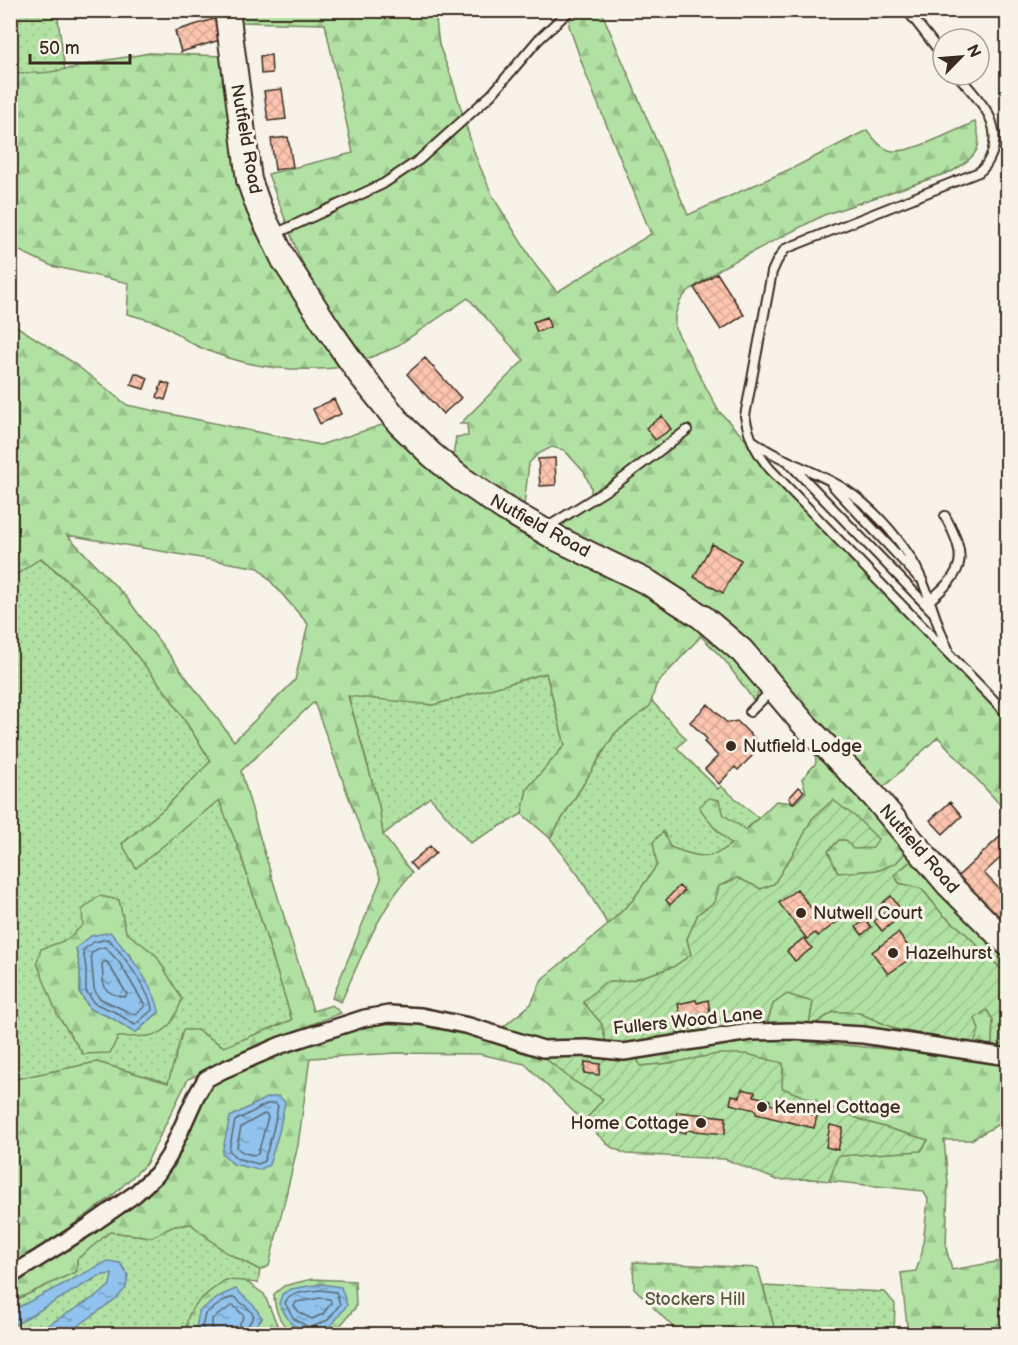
<svg xmlns="http://www.w3.org/2000/svg" width="1018" height="1345" font-family="'Balsamiq Sans',sans-serif">
  <style>
    .grass { fill: url(#grass-dots); stroke: #768660; stroke-width: 1.5 }
    .forest { fill: url(#forest-firs); stroke: #768660; stroke-width: 1.5; fill-rule: evenodd }
    .garden { fill: url(#garden-furrows); stroke: #768660; stroke-width: 1.5 }
    .water { fill: url(#water-ripples); stroke: #6e869a; stroke-width: 1.5 }
    .lines { fill: none; stroke-linecap: round; stroke-linejoin: round }
    .shore { stroke: #5d6771; stroke-width: 1.5 }
    .building { fill: url(#building-cross-hatch); stroke: #3b2a1e; stroke-width: 1.5 }
    .lane-casing { stroke: #3b2a1e; stroke-width: 12 }
    .street-casing { stroke: #3b2a1e; stroke-width: 20 }
    .primary-casing { stroke: #3b2a1e; stroke-width: 28 }
    .lane { stroke: #f7f3e8; stroke-width: 8 }
    .street { stroke: #f7f3e8; stroke-width: 15 }
    .primary { stroke: #f7f3e8; stroke-width: 24 }
    .poi-dot { fill: #3b2a1e; stroke: #f7f3e8; stroke-width: 2 }
    .labels { text-anchor: middle; dominant-baseline: central; stroke-width: 6; stroke-linejoin: round; paint-order: stroke }
    .street-label { font-size: 18px; fill: #3b2a1e; stroke: #f7f3e8 }
    .poi-label { font-size: 18px; fill: #3b2a1e; stroke: #f7f3e8; text-anchor: start }
    .park-label { font-size: 18px; fill: #58583f; stroke: #f7f3e8 }
  </style>
  <defs>
    <pattern id="grass-dots" width="8" height="8" patternUnits="userSpaceOnUse" patternTransform="scale(1.5)"><rect width="8" height="8" fill="#b1e2a3"/><path d="M2 2h.1M6 6h.1" fill="none" stroke="#99c28c" stroke-width="1.8" stroke-linecap="round"/></pattern>
    <pattern id="forest-firs" width="22" height="20" patternUnits="userSpaceOnUse" patternTransform="scale(1.5)"><rect width="22" height="20" fill="#b1e2a3"/><path d="M5 1l3.5 6h-7zM16 11l3.5 6h-7z" fill="#99c28c"/></pattern>
    <pattern id="garden-furrows" width="10" height="10" patternUnits="userSpaceOnUse" patternTransform="scale(1.5)"><rect width="10" height="10" fill="#b1e2a3"/><path d="M-1 1l2-2M0 10L10 0M9 11l2-2" fill="none" stroke="#99c28c"/></pattern>
    <pattern id="water-ripples" width="26" height="14" patternUnits="userSpaceOnUse" patternTransform="scale(1.5)"><rect width="26" height="14" fill="#90c3ed"/><path d="M2 4q2-2 4 0t4 0M15 11q2-2 4 0t4 0" fill="none" stroke="#779fbf"/></pattern>
    <pattern id="building-cross-hatch" width="8" height="8" patternUnits="userSpaceOnUse" patternTransform="scale(1.5)"><rect width="8" height="8" fill="#fcc5af"/><path d="M0 0l8 8M0 8l8-8" fill="none" stroke="#d9a996"/></pattern>
  </defs>
  <rect width="100%" height="100%" fill="#f7f3e8"/>
  <filter id="ink" filterUnits="userSpaceOnUse"><feTurbulence type="fractalNoise" baseFrequency=".0167" numOctaves="2"/><feDisplacementMap in="SourceGraphic" scale="12" xChannelSelector="R" yChannelSelector="G"/><feConvolveMatrix kernelMatrix="1 2 1 2 8 2 1 2 1" color-interpolation-filters="sRGB"/></filter>
  <g filter="url(#ink)">
    <path class="grass" d="M11 11H57L65 71 40 74 11 72Z
      M40 558 97 606 169 696 211 761 165 808 122 844 136 867 219 800 241 855 292 1020 224 1047 197 1030 168 1083 97 1062 11 1080V578Z
      M699 622 760 688 754 701 726 662 701 636 702 634 693 624Z
      M546 673 565 745 527 789 522 814 470 843 430 797 383 835 379 806 348 695 433 705Z
      M651 700 686 739 677 748 718 789 721 786 758 818 745 830 723 815 712 825 732 844C707 863 697 857 670 847L664 833 654 842 657 865 633 900 608 925 579 876 550 838 615 733 649 706Z
      M192 1224 224 1251 260 1270 258 1283 225 1280 186 1326 189 1334H11V1302L77 1271V1259L109 1232 152 1237 174 1226Z
      M763 1286 885 1292 895 1304 894 1334H776Z"/>
    <path class="forest" d="M238 11H435L439 45 452 79 475 155 493 197 536 266 557 292 651 234 585 72 569 26 570 18C578 10 592 7 602 13L688 215 797 166 867 130C873 138 882 150 893 151 912 153 956 130 975 122 985 150 975 156 953 171L824 215 723 267 687 292 680 301 675 315V328L718 410 818 518 1007 716V812L938 737 874 796 730 643 736 629 696 598 687 601 560 529 591 497V487L584 472 564 450 552 447 538 454 529 463 524 506 477 476 453 456 456 437 468 436 467 424H460L524 360 468 298 394 348 366 359 313 285 297 251 268 174 353 153 325 24 239 22Z
      M149 53 221 56 238 180 345 367C294 373 244 368 197 346 183 340 172 328 158 323 148 319 137 317 127 314L129 283 52 266 11 247V72C45 77 74 67 107 60 121 58 135 56 149 53Z
      M10 322 71 361 127 405 320 445 391 422 612 574 693 624 702 635 656 685 650 706 615 733 550 838 522 814 527 789 565 745 546 673 433 705 348 696 379 806 383 835 412 873C379 909 361 958 341 1002L332 998 381 879 359 825 314 702 241 771 263 848 313 1011 332 1005 341 1013 271 1040 188 1079 146 1164 110 1198 11 1269V1080L97 1062 168 1083 183 1030H197L224 1047 292 1020 241 855 219 800 136 868 122 844 165 808 211 761 169 696 97 606 41 558 11 578ZM67 535 259 568 308 624 295 680 234 741 126 597Z
      M815 748 907 851 896 863 880 870 838 873 828 851 839 840H846L856 818 832 801 812 819 799 844 774 884 761 889 738 878 719 886 715 902 698 914 687 939 691 955 673 967 632 980 604 983 584 1003 602 1024 606 1043 547 1042 502 1028 531 1004 542 979 608 925 633 900 657 865 653 842 663 832 670 847C695 856 710 863 731 844L712 825 699 807 709 798 719 800 724 815 746 830 776 801 795 803 806 792 802 779 816 763Z
      M915 858 1007 954V975L963 931 942 914 922 889 899 883 893 875Z
      M99 896 119 900 126 932 156 955 182 999C168 1040 157 1036 118 1037L110 1053 83 1054 57 1014 37 963 41 949 66 940 83 925 82 910ZM76 948 130 954 159 1012 135 1033 112 1018 90 1009 80 993V968Z
      M787 994 813 1002 809 1025 784 1022 767 1023 773 1004Z
      M987 1010 993 1020 992 1044 983 1049 813 1025 833 1012H857L896 1029 975 1018Z
      M396 1020 430 1023 474 1033 545 1058 572 1080 604 1099 584 1122 525 1064 479 1054 398 1053 310 1058 298 1145 269 1266 260 1270 224 1251 191 1224 174 1226 152 1237 110 1232 77 1259V1271L11 1302V1282L114 1216 153 1188 175 1166 203 1098 215 1080 247 1064 306 1044 357 1028Z
      M765 1038 943 1054 1007 1063V1121L997 1125 971 1140H944L948 1183 946 1248 952 1270 1007 1260V1334H908L901 1273 916 1271 922 1253 928 1199 923 1191 829 1181 837 1156 921 1151 928 1140 867 1122 782 1088 783 1064 671 1063 640 1066 637 1058 735 1040Z
      M633 1262 758 1268 776 1334H675L677 1331 634 1288Z
      M312 1279 355 1281 356 1307 333 1334C323 1334 311 1336 300 1334 282 1332 274 1310 274 1294L284 1286Z
      M225 1280 245 1281 264 1294 281 1334H248L262 1318 196 1329 199 1334H189C179 1310 208 1293 225 1280Z"/>
    <path class="garden" d="M833 800 857 818 878 839 873 848 853 849 846 840H839L828 851 838 873 880 870 896 863 907 851 915 858 894 875 899 883 922 889 942 914 963 931 1007 975V1036L1006 1034 1001 1036 1004 1049 992 1044 993 1020 987 1010 975 1018 979 1030 974 1044 896 1029 857 1012H833L813 1025H809L813 1002 787 994 773 1004 767 1023 715 1029 620 1044 606 1043 602 1024 583 1002 604 983 632 980 673 967 691 955 687 939 698 914 715 902 719 886 738 878 761 889 774 884 799 844 812 819Z
      M573 1053 616 1059 637 1058 640 1066 671 1063 718 1054H746L783 1063 782 1088 867 1122 928 1140 921 1151 838 1156 829 1181 811 1179 777 1180 725 1159 626 1154 611 1147 584 1122 603 1099 572 1080 545 1058Z"/>
    <path class="water" d="M110 932C127 951 156 988 159 1012L135 1033 112 1018 90 1009 80 993V968L76 948 91 936Z
      M278 1096 285 1102 279 1132 269 1165 259 1170 233 1164 222 1153 230 1117 266 1098Z
      M108 1261 120 1263 128 1275 126 1288 117 1298 75 1328 62 1334H33L100 1294 110 1285 112 1274 99 1276 11 1327V1311Z
      M321 1284 341 1287 347 1305 332 1325 310 1334 291 1324 279 1304 282 1294 291 1289Z
      M236 1289 254 1306 262 1318 248 1334H199L196 1329 199 1311 222 1295Z"/>
    <g class="lines">
      <path class="shore" d="M108 939C120 950 153 996 152 1010L135 1025 115 1012 94 1003 86 991V968L83 950 94 942Z
        M105 947 119 962 144 1004V1007L135 1015 99 998 94 989 91 954 97 949Z
        M104 962H107L127 994 125 997C100 993 104 986 102 964Z
        M275 1103 278 1106 273 1131 264 1161 258 1164 236 1158 229 1150 235 1121 267 1104Z
        M264 1114 267 1115 268 1117 258 1154C252 1156 240 1153 237 1147L241 1127Z
        M320 1290 336 1292 340 1304 328 1320 310 1328 294 1319 285 1303C290 1291 309 1292 320 1290Z
        M321 1298 330 1299 331 1303 323 1314 312 1319 300 1313 294 1306 296 1302Z
        M204 1334 202 1327 205 1314 225 1300 234 1297 249 1309 254 1316 245 1330 244 1334
        M212 1334V1319L233 1305 244 1316 238 1327 237 1334"/>
    </g>
    <path class="building" d="M217 18 223 39 181 52 175 31Z
      M271 55 272 73 261 74 260 56Z
      M282 89 286 119 268 121 264 91Z
      M288 137 293 167 275 170 271 139Z
      M717 273 744 315 721 330 694 288Z
      M547 317 550 327 537 332 533 322Z
      M425 358 461 398 443 414 407 374Z
      M135 373 148 378 144 389 131 385Z
      M162 382 170 385 165 400 157 397Z
      M334 399 341 414 320 424 313 409Z
      M662 416 671 429 655 440 646 428Z
      M555 458 556 485 540 486 538 459Z
      M712 544 741 560 723 593 694 577Z
      M708 704 727 723 737 721 758 742 749 751 753 755 738 770 735 767 719 784 705 769 718 756 704 742 707 739 690 722Z
      M799 787 804 791 793 803 789 798Z
      M950 802 962 816 943 834 930 820Z
      M1005 832 1008 834V851L984 873 1008 898V922L1004 925 958 876Z
      M430 846 436 853 416 870 410 863Z
      M679 886 684 891 670 905 666 900Z
      M797 889 819 919 833 908 841 919 818 936 815 933 807 939 779 903Z
      M891 896 904 914 882 931 874 921 886 912 880 905Z
      M865 920 871 927 862 935 856 927Z
      M898 933 915 955 888 974 872 952Z
      M804 938 812 948 795 961 787 951Z
      M696 1000 697 1003 708 1000 710 1012 692 1015 695 1028 677 1031 675 1018 681 1017 678 1004Z
      M585 1062 600 1064 599 1075 584 1073Z
      M742 1089 755 1092 754 1096 770 1100 769 1104 817 1116 814 1128 756 1114V1110L730 1104 732 1095 740 1097Z
      M677 1112 726 1117 725 1134 686 1130V1133L675 1132Z
      M830 1125 843 1128 838 1150 826 1147Z"/>
    <g class="lines">
      <defs>
        <path id="lane" d="M907 10 943 56
          M958 75C977 99 1003 120 992 153 989 161 986 167 979 172L785 249 777 261 772 272 745 416C749 438 756 452 770 469L1008 715
          M275 234 383 184 419 160 492 94 538 40 570 10
          M752 440C780 462 816 470 846 490 875 509 909 548 922 580 932 603 937 627 948 649
          M790 464 932 611
          M832 485 918 577
          M546 528 613 486 687 430
          M930 600C966 570 967 557 945 516
          M750 712 771 691"/>
        <path id="street" d="M10 1276 88 1227 135 1194 157 1174 169 1156 196 1096 206 1079 223 1070 281 1045 365 1018 389 1014 421 1016 469 1026 543 1049 587 1048 624 1052 750 1032 792 1031 863 1035 1008 1057"/>
        <path id="primary" d="M227 10 249 180 259 208 284 260 330 331 360 374 400 424 432 455 460 478 504 508 558 539 649 583 702 617 742 651 804 724 874 796 948 884 1008 944"/>
      </defs>
      <use href="#lane" class="lane-casing"/>
      <use href="#street" class="street-casing"/>
      <use href="#primary" class="primary-casing"/>
      <use href="#lane" class="lane"/>
      <use href="#street" class="street"/>
      <use href="#primary" class="primary"/>
    </g>
  </g>
  <g class="poi-dot">
    <circle cx="731" cy="746" r="6"/>
    <circle cx="801" cy="913" r="6"/>
    <circle cx="893" cy="953" r="6"/>
    <circle cx="762" cy="1107" r="6"/>
    <circle cx="701" cy="1123" r="6"/>
  </g>
  <g class="labels">
    <g class="street-label">
      <text transform="translate(246 139) rotate(80)">Nutfield Road</text>
      <text transform="translate(540 526) rotate(29)">Nutfield Road</text>
      <text transform="translate(919 849) rotate(49)">Nutfield Road</text>
      <text transform="translate(688 1021) rotate(-6)">Fullers Wood Lane</text>
    </g>
    <g class="poi-label">
      <text x="743" y="746">Nutfield Lodge</text>
      <text x="813" y="913">Nutwell Court</text>
      <text x="905" y="953">Hazelhurst</text>
      <text x="774" y="1107">Kennel Cottage</text>
      <text x="689" y="1123" text-anchor="end">Home Cottage</text>
    </g>
    <g class="park-label">
      <text x="695" y="1299">Stockers Hill</text>
    </g>
  </g>
  <rect width="1018" height="1345" fill="none" stroke="#f7f3e8" stroke-width="36"/>
  <rect x="18" y="18" width="982" height="1309" fill="none" stroke="#3b2a1e" stroke-width="2" filter="url(#ink)"/>
  <g transform="translate(961 57) rotate(65)"><circle r="28" fill="#f7f3e8" stroke="#aca397" stroke-width="1.5"/>
  <path d="M0-4.5L10 22L0 15L-10 22Z" fill="#3b2a1e"/>
  <text y="-9" font-size="16" font-weight="bold" text-anchor="middle" fill="#3b2a1e">N</text>
  </g>
  <path d="M30 54v9h100v-9" fill="none" stroke="#3b2a1e" stroke-width="3"/>
  <text x="39" y="54" font-size="18" fill="#3b2a1e" stroke="#f7f3e8" stroke-width="4.5" paint-order="stroke">50 m</text>
</svg>
